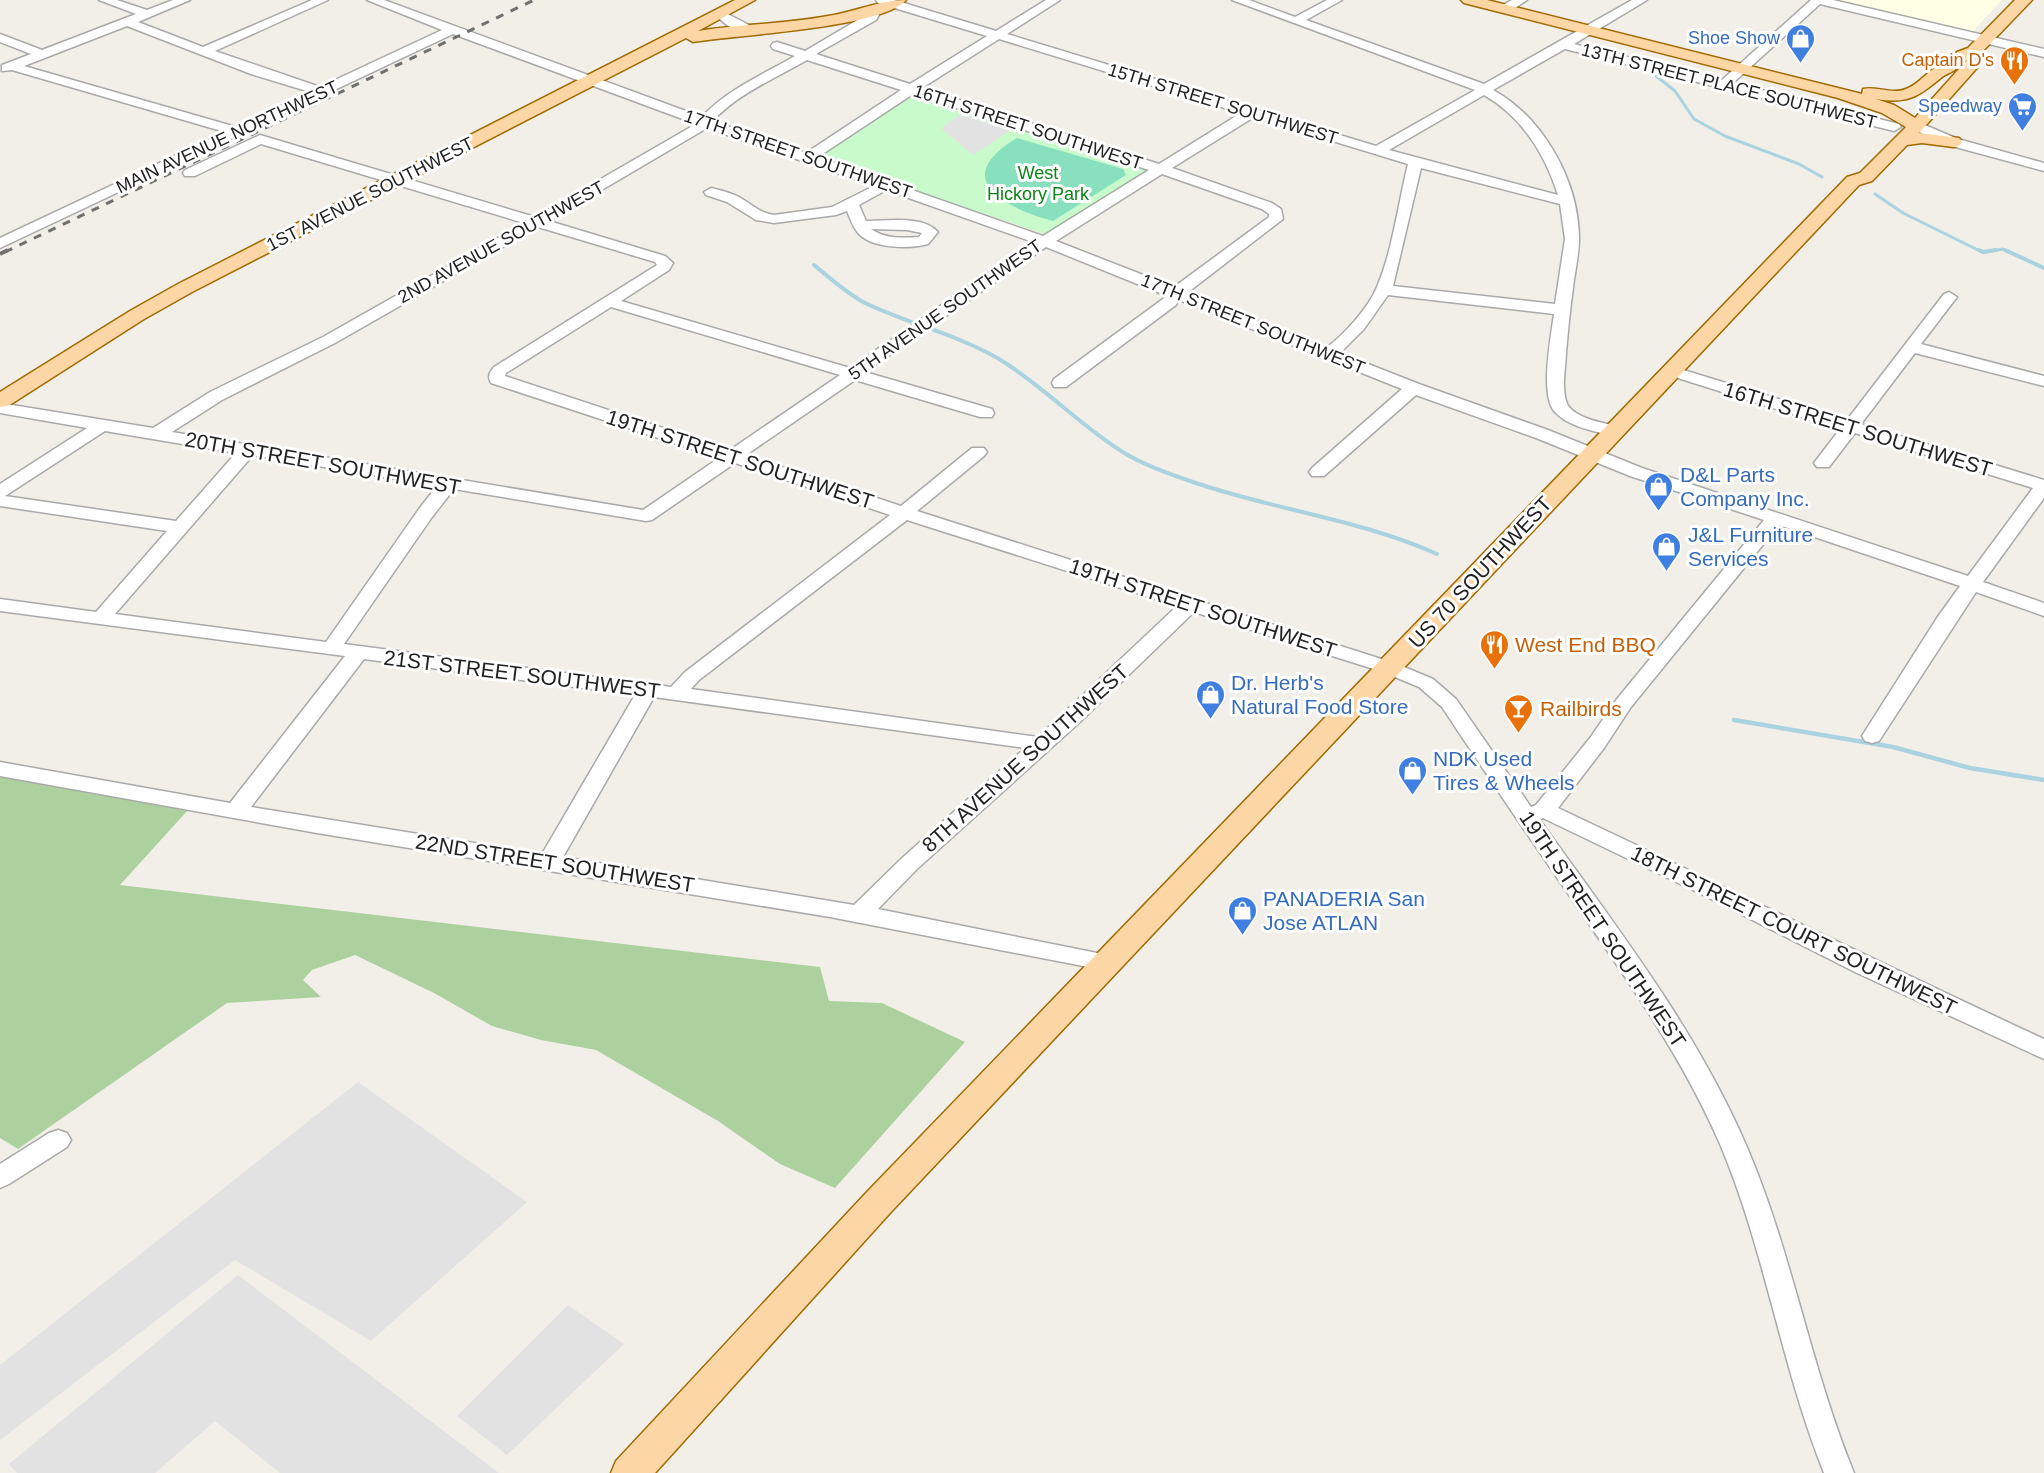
<svg xmlns="http://www.w3.org/2000/svg" width="2044" height="1473" font-family="Helvetica,sans-serif">
  <style>
    .education { fill: #ffffe5 }
    .forest { fill: #add19e }
    .park { fill: #c8facc }
    .pitch { fill: #88e0be }
    .parking { fill: #e2e2e2 }
    .lines { fill: none; stroke-linecap: round; stroke-linejoin: round }
    .stream-far2 { stroke: #aad3df; stroke-width: 3 }
    .stream-far1 { stroke: #aad3df; stroke-width: 4 }
    .stream { stroke: #aad3df; stroke-width: 4.5 }
    .minor-casing { stroke: #a9a9a9; stroke-width: 3 }
    .major-casing { stroke: #a06b00; stroke-width: 3 }
    .minor { fill: #fff; fill-rule: evenodd }
    .major { fill: #fcd6a4; fill-rule: evenodd }
    .rail-far1 { stroke: #707070; stroke-width: 3; stroke-dasharray: 8 8; stroke-linecap: butt }
    .rail { stroke: #707070; stroke-width: 4; stroke-dasharray: 10 10; stroke-linecap: butt }
    .labels { text-anchor: middle; dominant-baseline: central; stroke-width: 6; stroke-linejoin: round; paint-order: stroke }
    .far-shop-label { font-size: 18px; fill: #366cbe; stroke: #fff; text-anchor: end }
    .far-food-label { font-size: 18px; fill: #c56008; stroke: #fff; text-anchor: end }
    .far-street-label { font-size: 18px; fill: #222; stroke: #fff }
    .far-park-label { font-size: 18px; fill: #0c8416; stroke: #fff }
    .street-label { font-size: 21px; fill: #222; stroke: #fff }
    .shop-label { font-size: 21px; fill: #366cbe; stroke: #fff; text-anchor: start }
    .food-label { font-size: 21px; fill: #c56008; stroke: #fff; text-anchor: start }
  </style>
  <rect width="100%" height="100%" fill="#f2efe9"/>
  <path class="education" d="M1831 0H2002L1972 32Z"/>
  <path class="forest" d="M0 776 188 810 120 885 820 967 829 1001 882 1003 965 1042 835 1188 780 1164 718 1121 596 1050 541 1040 492 1026 434 993 355 955 312 970 303 980 321 997 227 1003 18 1149 0 1138Z"/>
  <path class="park" d="M911 94 1148 170 1045 234 818 158Z"/>
  <path class="pitch" d="M1017 138 1123 169 1126 175 1053 221C1005 208 948 179 1017 138Z"/>
  <path class="parking" d="M961 114 1011 130 973 155 941 128Z
    M358 1082 527 1202 371 1341 235 1260 0 1440V1365Z
    M238 1275 499 1473H280L215 1421 155 1473H17L9 1464Z
    M568 1305 624 1344 507 1455 457 1416Z"/>
  <g class="lines">
    <path class="stream-far2" d="M1656 76 1675 91 1694 119 1725 136 1799 164 1822 177
      M1875 194 1903 213 1982 252
      M1986 252 2003 249 2008 252"/>
    <path class="stream-far1" d="M1979 250 1983 252 1996 250
      M2005 250 2044 268
      M814 265C830 278 846 293 865 303 909 324 956 334 999 359 1044 386 1081 427 1126 454 1146 466 1172 475 1193 482 1274 510 1359 519 1437 554"/>
    <path class="stream" d="M1734 720 1893 747 1970 768 2044 780"/>
    <defs>
      <path id="minor" d="M99 0H117L147 10 173 0H190L138 22 203 47 312 0H328L215 51 320 87 442 30 367 0H384L702 117C726 90 764 74 795 56L773 49 771 46 773 43 777 42 805 51 866 15 864 12 866 9H874L879 15 876 20 816 54 910 84 987 36 878 3 876 0H894L996 31 1046 0H1060L1007 34 1376 146 1475 90 1232 0H1249L1295 17 1327 0H1342L1306 20 1484 84 1632 0H1647L1574 44 1722 80 1811 0H1833L2044 49V57L1820 4 1733 83 1899 124 1901 127 1894 131 1565 49 1493 90C1544 118 1579 182 1579 239 1579 252 1576 267 1574 280 1570 309 1567 337 1565 367 1564 378 1562 397 1569 407 1580 420 1605 423 1620 427L1623 431 1620 435 1614 436C1594 431 1568 427 1554 411 1540 394 1551 336 1554 314L1388 295 1364 329 1340 353 1419 384 1548 430 1642 468 1968 576 2033 488 1855 433 1829 467H1817L1814 463 1840 429 1665 374 1663 371 1671 366 1677 368 1847 420 1944 294 1949 292 1957 297 1921 344 2044 376V386L1915 353 1861 424 2044 480V498L1983 582 2044 603V616L1976 592 1879 741 1872 743 1865 741 1862 736 1937 618 1960 586 1779 525 1631 707 1604 748 1558 808C1720 884 1881 964 2044 1039V1059L1857 973 1701 894 1543 818 1540 820C1614 924 1695 1027 1746 1145 1792 1251 1810 1366 1854 1473H1824C1781 1366 1765 1250 1720 1144 1684 1061 1633 988 1582 914 1535 846 1488 777 1442 707L1419 687 1383 672 1194 612 1080 722 917 869 878 909 1117 957 1121 963 1117 969 1109 971 830 917 317 833 0 776V762L230 803 345 656 0 611V599L96 612 167 531 0 506V484L87 428 0 413V403L153 428 210 392 323 337 524 223 261 144 195 176H185L183 173 185 170 260 135 535 217 696 124 453 34 0 248V238L225 132 12 70 2 71V65L31 54 0 42V34L42 50 136 14ZM127 26 251 74 310 92 236 127 24 66ZM999 39 1241 113 1159 164 922 88ZM807 60 901 90 806 153 713 121C737 94 776 78 807 60ZM913 94 1149 170 1043 236 818 157ZM1484 95C1522 117 1545 154 1558 195L1389 150ZM1254 117 1408 164C1398 204 1393 249 1377 287 1369 307 1344 335 1326 348L1187 293 1283 219 1281 209 1272 203 1172 168ZM707 128 874 186 832 207 774 215C760 213 751 204 739 197 731 193 720 190 711 188L704 192 706 195 727 202 756 220 774 223 836 215 847 211C850 218 853 227 858 233 872 249 909 249 928 244L938 232C923 215 887 221 866 221L859 205 886 190 1033 242 850 368 621 301 669 270 673 263 665 256 549 221ZM1421 168 1560 204 1565 239 1555 304 1393 286ZM1162 174 1262 209 1269 214V217L1174 287 1056 241ZM538 227 655 262 657 265 494 367C490 372 487 376 491 383L719 458 643 510 172 432 222 400 335 343ZM871 229 907 230 922 233 919 237C902 238 885 239 871 229ZM1046 247 1167 296 1054 379 1052 383 1054 387H1066L1176 305 1179 300 1402 389 1312 468 1309 472 1312 476H1324L1416 395 1536 438 1630 476 1764 520 1617 699 1590 738 1536 805 1531 807 1456 699 1433 679 1397 664 917 511 984 456 987 452 984 448H972L901 506 746 455 855 380 980 417H992L994 413 992 409 865 372ZM611 307 840 375 730 450 505 376 506 373ZM105 431 236 453 176 521 5 496ZM253 455 437 486 419 509 326 642 115 614ZM735 463 890 515 685 672 671 687 344 644 432 517 454 489 646 521 652 520ZM907 520 1177 606 1038 737 691 689 699 680ZM364 659 635 695 542 854 251 807ZM654 697 1025 748 901 859 854 905 563 857Z
        M1512 0H1527L1509 12H1501V6Z
        M720 10 749 25 751 28 745 32 728 26 714 14Z
        M1915 121 1958 139 2044 163V171L1948 145 1910 128 1908 125Z
        M58 1130 67 1133 71 1140 67 1147 9 1184 0 1188V1164L49 1133Z"/>
      <path id="major" d="M735 0H755L698 31C741 24 785 24 828 16 855 12 879 0 906 0 883 28 734 35 693 42L686 38 192 292 144 319 8 406 0 407V392L130 311 178 284Z
        M1461 0H1487L1862 94 1863 89C1877 86 1892 95 1906 89 1924 83 1934 58 1956 64L1958 67C1954 72 1947 73 1942 77 1918 97 1908 104 1876 99L1894 105 1915 118 1967 60 1958 64 1952 62 1950 59 1957 52 1968 48 2015 0H2032L1982 52 1986 57 1984 60 1919 133 1959 138 1962 142 1959 146 1953 147 1922 143 1907 145 1872 181 1859 185 890 1213 655 1473H611L616 1461 866 1193 1847 177 1860 173 1906 127 1882 113 1838 98 1464 3Z"/>
    </defs>
    <use href="#minor" class="minor-casing"/>
    <use href="#major" class="major-casing"/>
    <use href="#minor" class="minor"/>
    <use href="#major" class="major"/>
    <path class="rail-far1" d="M5 252 534 0"/>
    <path class="rail" d="M0 254 8 250"/>
  </g>
  <defs>
    <symbol id="shop-pin" viewBox="-11 -11 22 30"><path d="M0 17L-7.5 6A9.5 9.5 0 1 1 7.5 6Z" fill="#3f7fe0" stroke="#fff"/><path d="M-5-2.5h2.3a2.7 3.5 0 0 1 5.4 0H5L5.5 6h-11ZM-1.5-2.5h3a1.5 2.3 0 0 0-3 0Z" fill="#fff"/></symbol>
    <symbol id="restaurant-pin" viewBox="-11 -11 22 30"><path d="M0 17L-7.5 6A9.5 9.5 0 1 1 7.5 6Z" fill="#e8710a" stroke="#fff"/><path d="M-5-6h1v4h1v-4h1v4h1v-4h1v5L-1.5 .5V6h-2V.5L-5-1ZM5-6V6H3V1.5H1.5Q1.5-4 5-6Z" fill="#fff"/></symbol>
    <symbol id="supermarket-pin" viewBox="-11 -11 22 30"><path d="M0 17L-7.5 6A9.5 9.5 0 1 1 7.5 6Z" fill="#3f7fe0" stroke="#fff"/><path d="M-6-5.5h2.5l.6 2H6L4.5 2H-2.5L-4.4-4H-6ZM-1.5 3.2a1.3 1.3 0 1 0 .1 0ZM3 3.2a1.3 1.3 0 1 0 .1 0Z" fill="#fff"/></symbol>
    <symbol id="bar-pin" viewBox="-11 -11 22 30"><path d="M0 17L-7.5 6A9.5 9.5 0 1 1 7.5 6Z" fill="#e8710a" stroke="#fff"/><path d="M-6-5H6L.8 .8V4.5H3.5V6h-7V4.5H-.8V.8Z" fill="#fff"/></symbol>
  </defs>
  <g fill-rule="evenodd">
    <use href="#shop-pin" x="1784" y="22" width="33" height="45"/>
    <use href="#restaurant-pin" x="1998" y="44" width="33" height="45"/>
    <use href="#supermarket-pin" x="2006" y="90" width="33" height="45"/>
    <use href="#shop-pin" x="1642" y="470" width="33" height="45"/>
    <use href="#shop-pin" x="1650" y="530" width="33" height="45"/>
    <use href="#restaurant-pin" x="1478" y="628" width="33" height="45"/>
    <use href="#shop-pin" x="1194" y="678" width="33" height="45"/>
    <use href="#bar-pin" x="1502" y="692" width="33" height="45"/>
    <use href="#shop-pin" x="1396" y="754" width="33" height="45"/>
    <use href="#shop-pin" x="1226" y="894" width="33" height="45"/>
  </g>
  <g class="labels">
    <g class="far-shop-label">
      <text x="1780" y="38">Shoe Show</text>
      <text x="2002" y="106">Speedway</text>
    </g>
    <g class="far-food-label">
      <text x="1994" y="60">Captain D's</text>
    </g>
    <g class="far-street-label">
      <text transform="translate(1729 86) rotate(14)">13TH STREET PLACE SOUTHWEST</text>
      <text transform="translate(1223 104) rotate(17)">15TH STREET SOUTHWEST</text>
      <text transform="translate(1028 127) rotate(18)">16TH STREET SOUTHWEST</text>
      <text transform="translate(227 137) rotate(-25)">MAIN AVENUE NORTHWEST</text>
      <text transform="translate(798 154) rotate(19)">17TH STREET SOUTHWEST</text>
      <text transform="translate(370 194) rotate(-27)">1ST AVENUE SOUTHWEST</text>
      <text transform="translate(501 242) rotate(-29)">2ND AVENUE SOUTHWEST</text>
      <text transform="translate(945 310) rotate(-35)">5TH AVENUE SOUTHWEST</text>
      <text transform="translate(1253 324) rotate(22)">17TH STREET SOUTHWEST</text>
    </g>
    <g class="far-park-label">
      <text x="1038" y="173">West<tspan x="1038" dy="21">Hickory Park</tspan></text>
    </g>
    <g class="street-label">
      <text transform="translate(1858 429) rotate(17)">16TH STREET SOUTHWEST</text>
      <text transform="translate(740 459) rotate(18)">19TH STREET SOUTHWEST</text>
      <text transform="translate(323 463) rotate(10)">20TH STREET SOUTHWEST</text>
      <text transform="translate(1480 572) rotate(-47)">US 70 SOUTHWEST</text>
      <text transform="translate(1203 608) rotate(18)">19TH STREET SOUTHWEST</text>
      <text transform="translate(522 674) rotate(7)">21ST STREET SOUTHWEST</text>
      <text transform="translate(1025 758) rotate(-42)">8TH AVENUE SOUTHWEST</text>
      <text transform="translate(555 863) rotate(9)">22ND STREET SOUTHWEST</text>
      <text transform="translate(1603 929) rotate(56)">19TH STREET SOUTHWEST</text>
      <text transform="translate(1794 930) rotate(26)">18TH STREET COURT SOUTHWEST</text>
    </g>
    <g class="shop-label">
      <text x="1680" y="474">D&amp;L Parts<tspan x="1680" dy="24">Company Inc.</tspan></text>
      <text x="1688" y="534">J&amp;L Furniture<tspan x="1688" dy="24">Services</tspan></text>
      <text x="1231" y="682">Dr. Herb's<tspan x="1231" dy="24">Natural Food Store</tspan></text>
      <text x="1433" y="758">NDK Used<tspan x="1433" dy="24">Tires &amp; Wheels</tspan></text>
      <text x="1263" y="898">PANADERIA San<tspan x="1263" dy="24">Jose ATLAN</tspan></text>
    </g>
    <g class="food-label">
      <text x="1515" y="644">West End BBQ</text>
      <text x="1540" y="708">Railbirds</text>
    </g>
  </g>
</svg>
